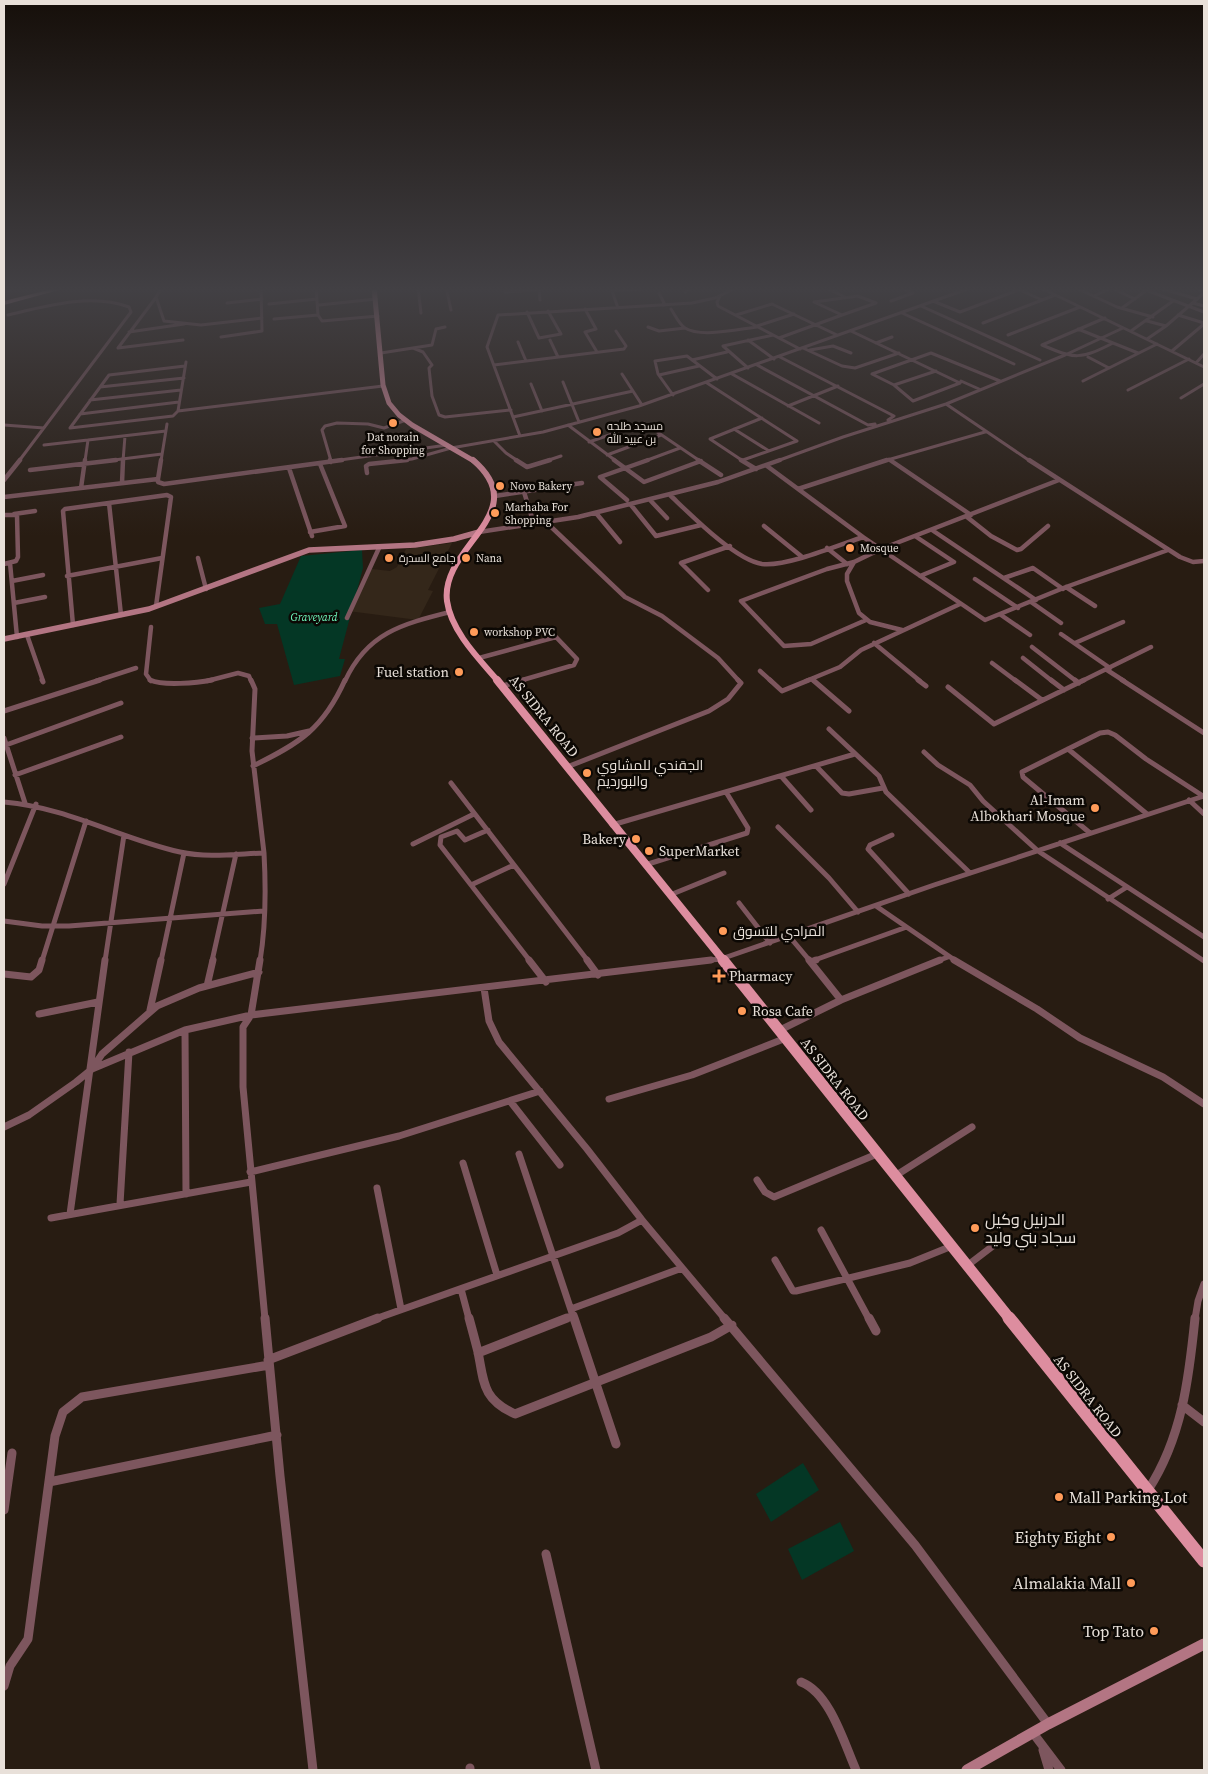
<svg xmlns="http://www.w3.org/2000/svg" width="1208" height="1774" font-family="'Source Serif 4',Cairo,serif">
  <style>
    .education { fill: #34271a }
    .green { fill: #043725 }
    .lines { fill: none; stroke-linecap: round; stroke-linejoin: round }
    .street-far4 { stroke: #7d565e; stroke-width: 3 }
    .street-far3 { stroke: #7d565e; stroke-width: 4.5 }
    .street-far2 { stroke: #7d565e; stroke-width: 5 }
    .street-far1 { stroke: #7d565e; stroke-width: 7 }
    .street { stroke: #7d565e; stroke-width: 9 }
    .secondary-far1 { stroke: #b37583; stroke-width: 5.5 }
    .secondary { stroke: #b37583; stroke-width: 11 }
    .primary-far4 { stroke: #dd8d9f; stroke-width: 5 }
    .primary-far3 { stroke: #dd8d9f; stroke-width: 6 }
    .primary-far2 { stroke: #dd8d9f; stroke-width: 8 }
    .primary-far1 { stroke: #dd8d9f; stroke-width: 11 }
    .primary { stroke: #dd8d9f; stroke-width: 13 }
    .highway { fill: #f8aaba; fill-rule: evenodd }
    .poi-dot { fill: #ff9b59; stroke: #0c0804; stroke-width: 2 }
    .labels { text-anchor: middle; dominant-baseline: central; stroke-width: 5; stroke-linejoin: round; paint-order: stroke }
    .far-poi-label { font-size: 11px; fill: #e8e0d9; stroke: #0c0804; text-anchor: start }
    .far-park-label { font-size: 11px; font-style: italic; fill: #70f9be; stroke: #0c0804 }
    .poi-label { font-size: 14px; fill: #e8e0d9; stroke: #0c0804; text-anchor: start }
    .street-label { font-size: 14px; fill: #e8e0d9; stroke: #0c0804 }
    .near-poi-label { font-size: 16px; fill: #e8e0d9; stroke: #0c0804; text-anchor: end }
  </style>
  <rect width="100%" height="100%" fill="#281c12"/>
  <path class="education" d="M452 543 428 590 433 591 418 620 348 611 372 569 390 571 397 567 406 549Z"/>
  <path class="green" d="M362 550 363 568 339 659H345L340 676 294 685 277 624H265L259 608 280 604 301 556Z
    M803 1463 819 1490 771 1522 756 1494Z
    M840 1522 854 1551 802 1580 788 1549Z"/>
  <g class="lines">
    <path class="street-far4" d="M162 287 156 297 164 321 201 325 262 318
      M316 287 318 315 322 321 378 316
      M418 287 421 313
      M446 287 451 310
      M824 287 845 297
      M1039 287 1204 367
      M1074 287 1117 307 1153 317
      M1109 287 1135 299
      M1138 287 1204 312
      M1156 287 1197 299
      M1193 287 1204 291
      M539 288 540 300
      M611 288 618 308
      M1020 290 1042 300
      M611 291 642 289
      M505 292 539 290
      M685 292 694 287
      M659 293 665 305
      M157 296 118 348 183 340
      M720 296 717 302 718 306 800 349
      M858 296 876 303 842 315 814 302Z
      M1094 296 1111 288
      M891 301 913 293 898 287
      M933 301 960 312 1026 287
      M227 303 262 299
      M1193 303 1204 306
      M269 304 317 299
      M319 305 376 299
      M921 306 1040 360
      M1122 308 1151 287
      M585 309 596 329 585 332 597 352
      M671 309C675 315 679 324 685 328 701 338 739 329 757 327
      M527 312 539 338 561 334 548 311
      M902 313 1014 364
      M8 315C46 306 91 293 129 307L131 312 19 461
      M736 315 772 304 837 335
      M1178 315 1204 323
      M274 319 318 315
      M1147 321 1166 326
      M983 323 1055 295
      M757 326 794 314
      M648 327 659 331 685 328
      M1078 329 1138 353
      M851 331 960 383
      M1131 331 1173 301
      M129 332 184 324
      M1008 335 1080 307
      M221 337 262 331 261 287
      M779 338 842 315
      M1147 339 1166 326 1204 293
      M550 340 558 357
      M748 340 774 359
      M518 342 526 361
      M876 343 892 337
      M1042 345C1075 359 1080 360 1113 343
      M1042 345 1105 318
      M413 348 423 352 432 365 429 368 432 396 439 415 445 417 511 410
      M803 348 842 366 855 368 899 353
      M810 350 833 346 851 353
      M1172 351 1204 324
      M381 353 432 345 436 329 445 327
      M780 357 894 416 888 420
      M1088 357 1109 368
      M692 360 727 352
      M186 362 178 411 383 386
      M1196 363 1204 354
      M494 365 624 349 626 346 616 331
      M757 365 868 425 875 424
      M748 368 723 346 773 335
      M622 374 642 405
      M732 374 819 423
      M659 375 699 366
      M961 381 979 389
      M1083 381 1157 344
      M563 382 579 422
      M707 383 797 441
      M960 383 913 401 894 385 872 374 931 353 1000 381
      M531 384 542 411
      M894 385 936 371
      M100 387 184 378
      M1128 390 1189 359
      M673 395 658 374 655 361 687 356 717 379
      M1181 398 1204 384
      M90 400 181 390
      M946 404 1030 461
      M788 406 838 386
      M178 411 173 416 70 428 109 375 185 366
      M80 414 179 402
      M513 417 633 391
      M4 425 44 428
      M568 425 616 461
      M734 429 769 451
      M520 436 487 347 498 315 692 303 715 298 738 287
      M88 440 166 431
      M494 441 506 453 518 461
      M589 442 644 423 700 461
      M44 445 88 440 85 461
      M607 455 661 435
      M889 459 892 461
      M743 460 797 441
      M106 461 162 454
      M123 461 125 436
      M161 461 167 424
      M331 461 322 430 325 426 337 423 368 424 384 428 406 420
      M333 461 447 445
      M397 461 412 459 451 448 543 432 639 406 973 287
      M546 461 561 456
      M645 461 680 448
      M743 461 710 439 762 418
      M777 461 843 437 946 404 1065 355 1123 328
      M884 461 985 432"/>
    <path class="street-far3" d="M330 460 331 462
      M516 460 527 467 550 460
      M614 460 644 482 701 461
      M698 460 721 475
      M741 460 756 469
      M890 460 971 515
      M1029 460 1180 557 1193 562 1204 561
      M767 466 863 537 985 620 1066 587 1168 550
      M289 468 312 536
      M30 470 116 460
      M367 473 366 466 369 464 407 460
      M158 479V482L164 484 342 460
      M4 480 20 460
      M122 483 123 460
      M81 488 85 460
      M798 489 887 460
      M524 492 534 524
      M670 495C690 514 735 560 762 564 786 567 839 545 863 537
      M495 496 582 483
      M4 497 158 479 161 460
      M627 500 600 477 648 460
      M650 500 667 518
      M109 503 121 615
      M631 505 656 536 701 525
      M596 513 620 542
      M14 514 35 511
      M4 515H17L18 557 16 561 4 564
      M967 517 991 536 1017 550 1021 549 1048 526
      M546 522 625 597 662 616 718 658 739 681
      M764 526 801 556
      M932 530 1036 600
      M310 532 345 526 320 464
      M479 532 578 517 718 482 780 460
      M915 536 954 562 920 576
      M827 548 847 564
      M198 558 206 589
      M854 562 847 574V581L859 613 870 622 902 630
      M10 563 17 637
      M67 576 162 558
      M1004 578 1033 568 1063 589
      M975 579 1018 608
      M12 581 43 575
      M1066 587 1095 606
      M708 590 681 563 730 546
      M1031 602 1061 623
      M14 603 45 597
      M1001 615 1030 635
      M347 618 379 548
      M866 620 811 644 784 646 741 601 827 569 854 562 881 549 1059 480
      M73 625 63 511 65 509 167 495 171 497 156 606
      M1061 634 1110 668
      M27 635 43 681
      M874 643 920 681
      M1075 643 1123 622
      M1032 647 1076 681
      M479 658 556 637 577 659 574 665 519 681
      M1023 658 1052 681
      M992 663 1016 681
      M1107 670 1124 681
      M760 671 771 681
      M812 679 814 681
      M96 681 136 668
      M151 681 146 674 151 627
      M207 681 238 673 249 676 251 681
      M345 681C367 633 402 624 450 612
      M806 681 840 667 861 650 960 604
      M1082 681 1151 647"/>
    <path class="street-far2" d="M42 680 43 682
      M150 680C163 686 197 683 212 680
      M251 680 255 689 252 751 264 853
      M770 680 782 691 809 680
      M813 680 849 711
      M918 680 926 686
      M1015 680 1042 700
      M1051 680 1064 690
      M1075 680 1079 683
      M1122 680 1204 733
      M502 686 524 680
      M948 687 994 724 1084 680
      M4 711 100 680
      M829 729 879 776 886 792 970 873
      M4 738 25 803
      M252 738 287 736 309 731
      M6 745 121 703
      M1068 749 1147 814
      M924 752 938 765 970 785 983 801 1038 851 1204 961
      M253 766C300 743 323 729 345 680
      M816 766 842 793 849 794 883 788
      M567 767 709 711 728 699 741 683 738 680
      M15 775 121 737
      M781 776 811 810
      M451 783 588 961
      M1189 800 1204 814
      M4 802C70 808 118 838 180 852 207 858 236 854 264 853 266 889 266 925 260 961
      M612 825 855 754
      M778 827 829 878 858 912
      M488 830 465 840 457 831 441 837 440 845 530 961
      M1090 833 1023 777 1022 772 1100 733 1108 732 1115 735 1146 759 1203 796
      M892 835 870 845 868 849 909 894
      M1060 843 1204 937
      M413 844 474 814
      M645 865 747 833 748 828 726 792
      M4 884 36 804
      M471 885 514 865
      M670 895 724 873
      M1108 899 1127 887
      M739 903 770 943
      M876 906 956 961
      M4 921 42 926H69L264 911
      M789 936 810 961
      M42 961 86 821
      M105 961 124 835
      M161 961 184 853
      M212 961 236 854
      M701 961 721 959 934 885 1204 796
      M812 961 904 928
      M937 961 948 957"/>
    <path class="street-far1" d="M260 960 251 1015 243 1027V1087L265 1319
      M529 960 546 982
      M587 960 598 975
      M809 960 841 1000
      M954 960 1037 1009 1080 1038 1163 1077 1204 1104
      M811 962 816 960
      M4 974 31 977 39 970 42 960
      M207 986 213 960
      M484 988 489 1021 499 1042 587 1149 642 1220 725 1319
      M150 1010 161 960
      M39 1014 98 1002
      M185 1030 186 1194
      M780 1030 841 1000 940 960
      M92 1069 185 1030 251 1015 711 960
      M609 1099 692 1075 786 1038
      M510 1101 560 1165
      M4 1127 29 1115 76 1082 92 1069 102 1054 157 1006 199 988 259 972
      M519 1154 574 1319
      M463 1163 497 1275
      M250 1172 399 1136 540 1091
      M895 1176 972 1127
      M757 1180 765 1192 774 1197 877 1154
      M377 1188 401 1309
      M120 1204 129 1052
      M70 1214 105 960
      M51 1218 251 1182
      M821 1230 869 1319
      M775 1260 793 1291H796L910 1263 952 1246
      M968 1265 1002 1239
      M461 1289 469 1319
      M571 1309 682 1268
      M375 1319 618 1233 642 1220
      M564 1319 574 1315
      M1195 1319 1198 1301 1204 1284"/>
    <path class="street" d="M265 1318 280 1476 313 1770
      M469 1318C472 1329 475 1340 478 1352 484 1382 482 1399 515 1414L711 1337 732 1325
      M574 1318 616 1444
      M724 1318 915 1545 1048 1724
      M869 1318 876 1331
      M478 1353 567 1318
      M268 1360 378 1318
      M1182 1405 1204 1422
      M49 1482 277 1435
      M1148 1490C1182 1438 1189 1378 1195 1318
      M4 1510 12 1453
      M546 1554 596 1770
      M801 1682C830 1693 844 1743 856 1770
      M4 1686 10 1666 28 1639 55 1436 63 1412 82 1397 269 1365
      M1033 1733 1061 1770
      M1043 1750 1049 1770
      M470 1768V1770"/>
    <path class="secondary-far1" d="M4 639 149 609 309 550 415 545 454 539 479 532"/>
    <path class="secondary" d="M967 1770 1048 1724 1204 1644"/>
    <path class="primary-far4" d="M374 287 383 385 389 403 399 415 412 425 474 461"/>
    <path class="primary-far3" d="M473 460C535 513 440 546 447 601 451 631 479 659 498 681"/>
    <path class="primary-far2" d="M497 680 724 961"/>
    <path class="primary-far1" d="M723 960 1010 1319"/>
    <path class="primary" d="M1009 1318 1204 1561"/>
    <path class="highway" d="M60 287H70L4 305V301Z"/>
  </g>
  <linearGradient id="sky" x2="0" y2="1"><stop stop-color="#160f0a"/><stop offset="0.54" stop-color="#424044"/><stop offset="1" stop-color="#424044" stop-opacity="0"/></linearGradient>
  <rect width="1208" height="536" fill="url(#sky)"/>
  <g class="poi-dot">
    <circle cx="393" cy="423" r="5"/>
    <circle cx="597" cy="432" r="5"/>
    <circle cx="500" cy="486" r="5"/>
    <circle cx="495" cy="513" r="5"/>
    <circle cx="850" cy="548" r="5"/>
    <circle cx="389" cy="558" r="5"/>
    <circle cx="466" cy="558" r="5"/>
    <circle cx="474" cy="632" r="5"/>
    <circle cx="459" cy="672" r="5"/>
    <circle cx="587" cy="773" r="5"/>
    <circle cx="1095" cy="808" r="5"/>
    <circle cx="636" cy="839" r="5"/>
    <circle cx="649" cy="851" r="5"/>
    <circle cx="723" cy="931" r="5"/>
    <path d="M716.5 968.5h5v5h5v5h-5v5h-5v-5h-5v-5h5z"/>
    <circle cx="742" cy="1011" r="5"/>
    <circle cx="975" cy="1228" r="5"/>
    <circle cx="1059" cy="1497" r="5"/>
    <circle cx="1111" cy="1537" r="5"/>
    <circle cx="1131" cy="1583" r="5"/>
    <circle cx="1154" cy="1631" r="5"/>
  </g>
  <g class="labels">
    <g class="far-poi-label">
      <text x="607" y="426">مسجد طلحه<tspan x="607" dy="13">بن عبيد الله</tspan></text>
      <text x="393" y="437" text-anchor="middle">Dat norain<tspan x="393" dy="13">for Shopping</tspan></text>
      <text x="510" y="486">Novo Bakery</text>
      <text x="505" y="507">Marhaba For<tspan x="505" dy="13">Shopping</tspan></text>
      <text x="860" y="548">Mosque</text>
      <text x="399" y="558">جامع السدرة</text>
      <text x="476" y="558">Nana</text>
      <text x="484" y="632">workshop PVC</text>
    </g>
    <g class="far-park-label">
      <text x="314" y="617">Graveyard</text>
    </g>
    <g class="poi-label">
      <text x="449" y="672" text-anchor="end">Fuel station</text>
      <text x="597" y="765">الجقندي للمشاوي<tspan x="597" dy="16">والبورديم</tspan></text>
      <text x="1085" y="800" text-anchor="end">Al-Imam<tspan x="1085" dy="16">Albokhari Mosque</tspan></text>
      <text x="626" y="839" text-anchor="end">Bakery</text>
      <text x="659" y="851">SuperMarket</text>
      <text x="733" y="931">المرادي للتسوق</text>
      <text x="729" y="976">Pharmacy</text>
      <text x="752" y="1011">Rosa Cafe</text>
    </g>
    <g class="street-label">
      <text transform="translate(544 716) rotate(51)">AS SIDRA ROAD</text>
      <text transform="translate(835 1079) rotate(52)">AS SIDRA ROAD</text>
      <text transform="translate(1088 1396) rotate(52)">AS SIDRA ROAD</text>
    </g>
    <g class="near-poi-label">
      <text x="985" y="1219" text-anchor="start">الدرنيل وكيل<tspan x="985" dy="18">سجاد بني وليد</tspan></text>
      <text x="1069" y="1497" text-anchor="start">Mall Parking Lot</text>
      <text x="1101" y="1537">Eighty Eight</text>
      <text x="1121" y="1583">Almalakia Mall</text>
      <text x="1144" y="1631">Top Tato</text>
    </g>
  </g>
  <rect width="1208" height="1774" fill="none" stroke="#e8e0d9" stroke-width="10"/>
</svg>
